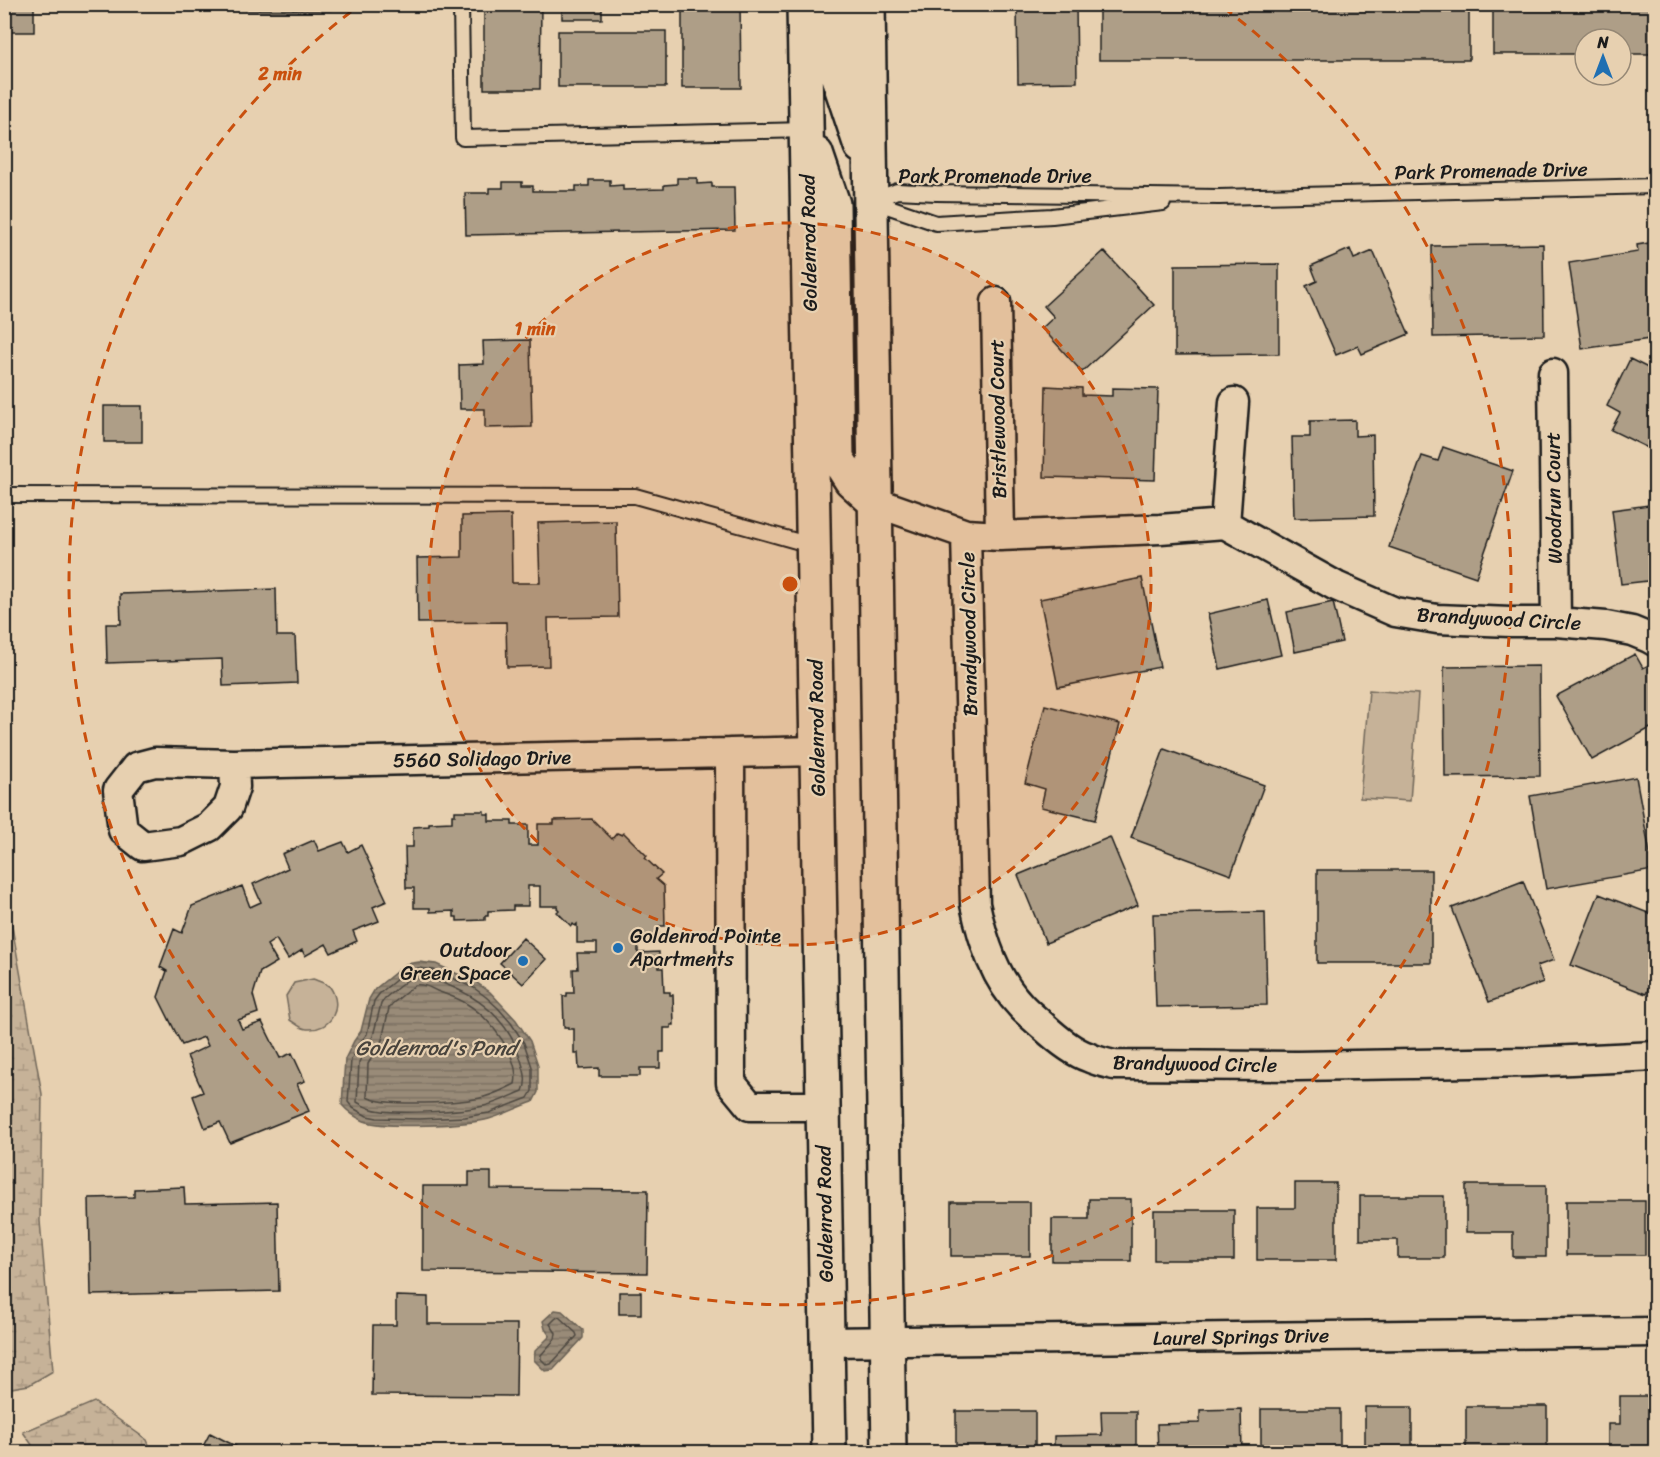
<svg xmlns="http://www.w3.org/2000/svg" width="1660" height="1457" font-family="Sriracha,sans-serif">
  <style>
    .wetland { fill: url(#wetland-marsh); stroke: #71675a; stroke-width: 1.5 }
    .green { fill: #c6b298; stroke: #71675a; stroke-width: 1.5 }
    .water { fill: url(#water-rules); stroke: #675f53; stroke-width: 1.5 }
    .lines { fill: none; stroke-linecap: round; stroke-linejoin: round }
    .shore { stroke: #4e4841; stroke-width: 1.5 }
    .building { fill: #ae9e87; stroke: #1c1c1c; stroke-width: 1.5 }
    .lane-casing { stroke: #1c1c1c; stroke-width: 18 }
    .street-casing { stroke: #1c1c1c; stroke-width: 33 }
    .secondary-casing { stroke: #1c1c1c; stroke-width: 38 }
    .lane { stroke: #e7d0b0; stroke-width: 14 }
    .street { stroke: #e7d0b0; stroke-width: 28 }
    .secondary { stroke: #e7d0b0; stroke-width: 33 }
    .ring { fill: none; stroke: #c9500e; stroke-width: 3; stroke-dasharray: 10 8 }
    .poi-dot { fill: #1f6fb2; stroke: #e7d0b0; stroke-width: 2 }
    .labels { text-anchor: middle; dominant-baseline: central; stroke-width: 4.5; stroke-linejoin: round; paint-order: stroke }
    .street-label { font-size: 20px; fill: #1c1c1c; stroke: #e7d0b0 }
    .poi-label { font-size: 20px; fill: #1c1c1c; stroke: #e7d0b0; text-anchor: start }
    .water-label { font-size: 21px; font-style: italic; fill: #48433c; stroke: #e7d0b0 }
    .centre { fill: #c9500e; stroke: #e7d0b0; stroke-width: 3 }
    .ring-label { font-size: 18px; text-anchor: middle; font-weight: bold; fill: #c9500e; stroke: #e7d0b0; stroke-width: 4.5; stroke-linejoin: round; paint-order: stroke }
  </style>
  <defs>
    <pattern id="wetland-marsh" width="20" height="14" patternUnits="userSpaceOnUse" patternTransform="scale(1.5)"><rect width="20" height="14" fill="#c6b298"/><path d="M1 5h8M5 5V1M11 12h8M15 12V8" fill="none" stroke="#aa9882"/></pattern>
    <pattern id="water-rules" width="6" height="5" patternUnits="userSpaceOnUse" patternTransform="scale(1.5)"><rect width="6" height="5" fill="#998b78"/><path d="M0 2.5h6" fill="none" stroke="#7c7162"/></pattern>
  </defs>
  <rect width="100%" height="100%" fill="#e7d0b0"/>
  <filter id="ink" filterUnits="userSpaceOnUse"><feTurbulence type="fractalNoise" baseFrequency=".0167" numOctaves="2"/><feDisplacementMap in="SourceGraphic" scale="12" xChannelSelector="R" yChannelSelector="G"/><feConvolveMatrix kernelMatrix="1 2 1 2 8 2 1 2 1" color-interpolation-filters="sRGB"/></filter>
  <g filter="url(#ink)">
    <path class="wetland" d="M4 873 7 899 42 1094 40 1221 53 1371 29 1385 5 1389Z
      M94 1402 147 1440 152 1452H37L23 1432Z"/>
    <path class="green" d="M1369 690 1418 694 1410 801 1360 798Z
      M313 979C318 981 326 983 330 987 344 1007 331 1031 307 1029 301 1029 295 1023 290 1020L286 996 294 983Z"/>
    <path class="water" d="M419 962 436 964 477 983 490 992 516 1020 530 1041 538 1065V1092L533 1102C518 1107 504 1115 489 1119 466 1125 385 1129 364 1121 355 1117 348 1112 342 1105L345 1059 354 1041 361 1031 369 999 375 989 406 964Z
      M555 1310 562 1311 583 1330V1338L553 1370 545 1371 534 1360 535 1351 550 1336 545 1329 543 1321Z"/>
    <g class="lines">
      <path class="shore" d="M419 968 434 970 474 988 486 997 498 1008 511 1023 524 1043 532 1067V1091L528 1098 489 1113 465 1117 419 1119 377 1118 367 1116 353 1108 348 1102 351 1060 359 1044 367 1034 374 1001 380 993 408 970Z
        M419 975C429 977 436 981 445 984 482 998 509 1021 521 1060 524 1070 528 1080 523 1091 511 1096 497 1103 484 1106 463 1111 388 1116 369 1108 365 1107 361 1104 357 1102L359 1062 373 1036 381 1004 385 998 411 977Z
        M415 985C424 984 429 987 437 991 447 995 458 998 467 1004 489 1017 521 1058 515 1084 505 1089 495 1094 484 1097 463 1103 385 1107 367 1097L368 1064 382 1040 389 1008 392 1004Z
        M559 1317 576 1333 577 1336 551 1364 547 1365 541 1359V1355L555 1339 556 1333 550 1324 556 1318Z"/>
    </g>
    <path class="building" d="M4 4H34V32H4Z
      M246 4H331V10H246Z
      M484 4H541L540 89H484Z
      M562 4H602V19H562Z
      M682 4H740L741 88H682Z
      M1017 4H1076L1077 82 1018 83Z
      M1099 4H1469V60H1099Z
      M1493 4H1656V54H1621V39H1585V54H1493Z
      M558 31H666V87H558Z
      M677 178H697V184L712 183V187H734L735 230 466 235 465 193H489V188H503V182H522V186H533V191H576V186H589V180H610V186L623 185V190L664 189V185L677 184Z
      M1656 242V338L1582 349 1569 263 1638 252 1637 245Z
      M1543 244 1544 335 1433 337 1432 246Z
      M1350 249 1354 259 1373 251 1409 334 1362 354 1358 346 1336 355 1306 286 1317 281 1311 266Z
      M1104 251 1154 305 1082 372 1042 328 1054 317 1044 306Z
      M1279 264V354L1175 355V265Z
      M530 340 532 427 485 428V409H460L459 365 484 364 483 341Z
      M1630 359 1656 372V452L1611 430 1620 413 1607 406Z
      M1046 386 1082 388V395L1112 396V388L1158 389 1155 480 1044 477Z
      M104 406H142V442H104Z
      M1355 420V436L1373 435 1374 516 1294 518 1292 437H1310V421Z
      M1443 447 1513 471 1476 577 1389 547 1422 456 1438 461Z
      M1656 504V580L1621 584 1612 510Z
      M511 515 512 583H540L538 523 616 521 618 617 548 618 549 666 507 667 506 622 418 623 417 558 462 557V516Z
      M1142 578 1160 667 1058 687 1040 599Z
      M276 589 277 636H295L297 683 223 686 222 659 107 663 106 624H121L120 594Z
      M1268 600 1281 655 1220 669 1208 614Z
      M1333 602 1342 642 1295 652 1287 612Z
      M1635 654 1643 668 1653 663 1656 667V725L1592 760 1556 696Z
      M1539 666 1540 776 1445 777 1444 667Z
      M1045 705 1120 724 1095 820 1041 807 1045 789 1025 783Z
      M1164 749 1264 785 1231 875 1131 838Z
      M1636 777 1653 870 1546 889 1530 796Z
      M455 811H484V814H489V821H512V825H528V845H538V824H554V820L592 819 612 839 617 833 622 835 624 833 647 856 645 858 662 874 656 879 664 886 665 926H658L659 941 638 942V953L659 952V968H663L664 992H670V995H673L674 1025H671V1028H664V1052H660V1068H640V1076H599V1068L579 1069 578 1053H574V1029H568V1027H564L563 996H567V993H574L573 969H578L577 953H597V943H577V924L575 926 573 924 571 926 557 912 559 910 557 908 558 906H540V886H528V906H513V910L488 911V916H485V920L457 921V917H454V911L430 912V908H414V888H406L405 847H413V827L429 826V823L452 822V815H455Z
      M1110 837 1138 905 1046 943 1018 875Z
      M314 840 319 851 343 842 348 852 361 845 387 901 373 907 379 921 353 931 357 941 331 953 326 944 305 956 302 950 288 959 276 939 267 945 277 962 260 972 253 995 258 1013 238 1020 242 1029 262 1022 280 1058 292 1053 305 1081 297 1084 309 1111 230 1143 220 1122 205 1128 193 1096 203 1092 187 1056 208 1046 204 1037 182 1045 158 997 167 971 160 967 174 929 182 933 192 906 242 886 250 907 261 902 253 884 288 868 282 854Z
      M1317 870H1431V963H1317Z
      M1523 881 1554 960 1537 966 1543 982 1489 1002 1452 908Z
      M1599 894 1656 916V981L1652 980 1646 994 1571 965Z
      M1265 912 1267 1005 1156 1007 1153 914Z
      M523 938 546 959 523 984 500 963Z
      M469 1172H491V1189L648 1190 647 1273 423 1271V1186H469Z
      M1295 1183H1336V1260H1257V1208H1295Z
      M1466 1185H1546V1257H1513V1232H1466Z
      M184 1187 185 1204 277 1202 279 1291 91 1295 89 1198 134 1197V1189Z
      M1360 1196H1444V1258H1398V1240H1360Z
      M1089 1199H1131V1261H1052V1219H1089Z
      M1566 1201H1645V1255H1566Z
      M951 1202H1030V1256H951Z
      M1154 1210H1234V1260H1154Z
      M619 1292H641V1314H619Z
      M396 1296 428 1297V1324H517L516 1396 372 1395 373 1325H396Z
      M1620 1396H1652V1433H1656V1452H1608V1424H1620Z
      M1466 1406H1547V1452H1490V1449H1466Z
      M1365 1407H1412V1452H1365Z
      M1241 1409 1242 1452H1158L1157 1424 1200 1423V1410Z
      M1261 1409H1340V1452H1261Z
      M956 1411H1035V1452H956Z
      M1101 1411H1136V1452H1054V1436L1102 1435Z
      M210 1433 247 1452H200Z"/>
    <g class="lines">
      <defs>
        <path id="lane" d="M461 4 463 138 807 130
          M872 201 897 191 936 193 1219 197 1656 186
          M872 201 936 223 1052 216 1163 203
          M4 495 635 496 814 546"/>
        <path id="street" d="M996 302 1000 536
          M1553 373 1556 622
          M875 502 966 534 1000 536 1160 529 1225 524 1336 586 1395 612 1437 619 1510 622H1556L1606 626 1632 631 1649 638 1656 642
          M1225 524 1234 402
          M966 534 975 904C983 942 995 979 1022 1007 1029 1014 1036 1020 1043 1026 1055 1037 1073 1052 1088 1057 1096 1061 1105 1063 1114 1065L1297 1066 1529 1062 1656 1056
          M817 751 730 753 731 1083 750 1106H823
          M234 764 235 787 228 808 209 827 181 841 143 846 123 830 118 790 136 767 155 762 234 764 730 753
          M827 1342 1656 1332"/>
        <path id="secondary" d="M804 4 829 1452
          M836 4 837 74 861 146
          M868 4 889 1452
          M816 154 833 204 837 458 851 480 875 502"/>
      </defs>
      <use href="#lane" class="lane-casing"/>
      <use href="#street" class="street-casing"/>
      <use href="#secondary" class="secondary-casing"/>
      <use href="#lane" class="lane"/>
      <use href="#street" class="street"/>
      <use href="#secondary" class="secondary"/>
    </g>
  </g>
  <circle cx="790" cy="584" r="361" fill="#c9500e" fill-opacity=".12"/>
  <g class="ring">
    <circle cx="790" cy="584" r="361"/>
    <path d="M1224 8A721 721 0 1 1 356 8"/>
  </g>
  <g class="poi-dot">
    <circle cx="618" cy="948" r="6"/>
    <circle cx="523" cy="961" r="6"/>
  </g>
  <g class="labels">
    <g class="street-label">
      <text transform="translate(1491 171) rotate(-1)">Park Promenade Drive</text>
      <text x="995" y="176">Park Promenade Drive</text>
      <text transform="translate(809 243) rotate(-91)">Goldenrod Road</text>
      <text transform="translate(998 419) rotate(-91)">Bristlewood Court</text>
      <text transform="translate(1554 498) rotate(-91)">Woodrun Court</text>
      <text transform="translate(1499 619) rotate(3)">Brandywood Circle</text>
      <text transform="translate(969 634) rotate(-91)">Brandywood Circle</text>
      <text transform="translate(817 728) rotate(-91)">Goldenrod Road</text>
      <text transform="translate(482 759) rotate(-1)">5560 Solidago Drive</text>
      <text transform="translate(1195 1064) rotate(1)">Brandywood Circle</text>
      <text transform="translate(825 1214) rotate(-91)">Goldenrod Road</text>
      <text transform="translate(1241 1337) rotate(-1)">Laurel Springs Drive</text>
    </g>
    <g class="poi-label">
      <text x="630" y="936">Goldenrod Pointe<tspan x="630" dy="23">Apartments</tspan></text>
      <text x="511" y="950" text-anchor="end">Outdoor<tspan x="511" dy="23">Green Space</tspan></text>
    </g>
    <g class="water-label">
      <text x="436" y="1048">Goldenrod's Pond</text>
    </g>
  </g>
  <circle cx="790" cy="584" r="9" class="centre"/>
  <g class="ring-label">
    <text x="280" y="80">2 min</text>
    <text x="535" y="335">1 min</text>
  </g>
  <rect width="1660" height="1457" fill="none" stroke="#e7d0b0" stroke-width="24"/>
  <rect x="12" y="12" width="1636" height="1433" fill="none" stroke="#1c1c1c" stroke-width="2" filter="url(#ink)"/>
  <g transform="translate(1603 57)"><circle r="28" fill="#e7d0b0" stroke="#968875" stroke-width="1.5"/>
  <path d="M0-4.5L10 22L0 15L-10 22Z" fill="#1f6fb2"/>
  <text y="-9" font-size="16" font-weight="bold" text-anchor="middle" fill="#1c1c1c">N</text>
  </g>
</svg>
